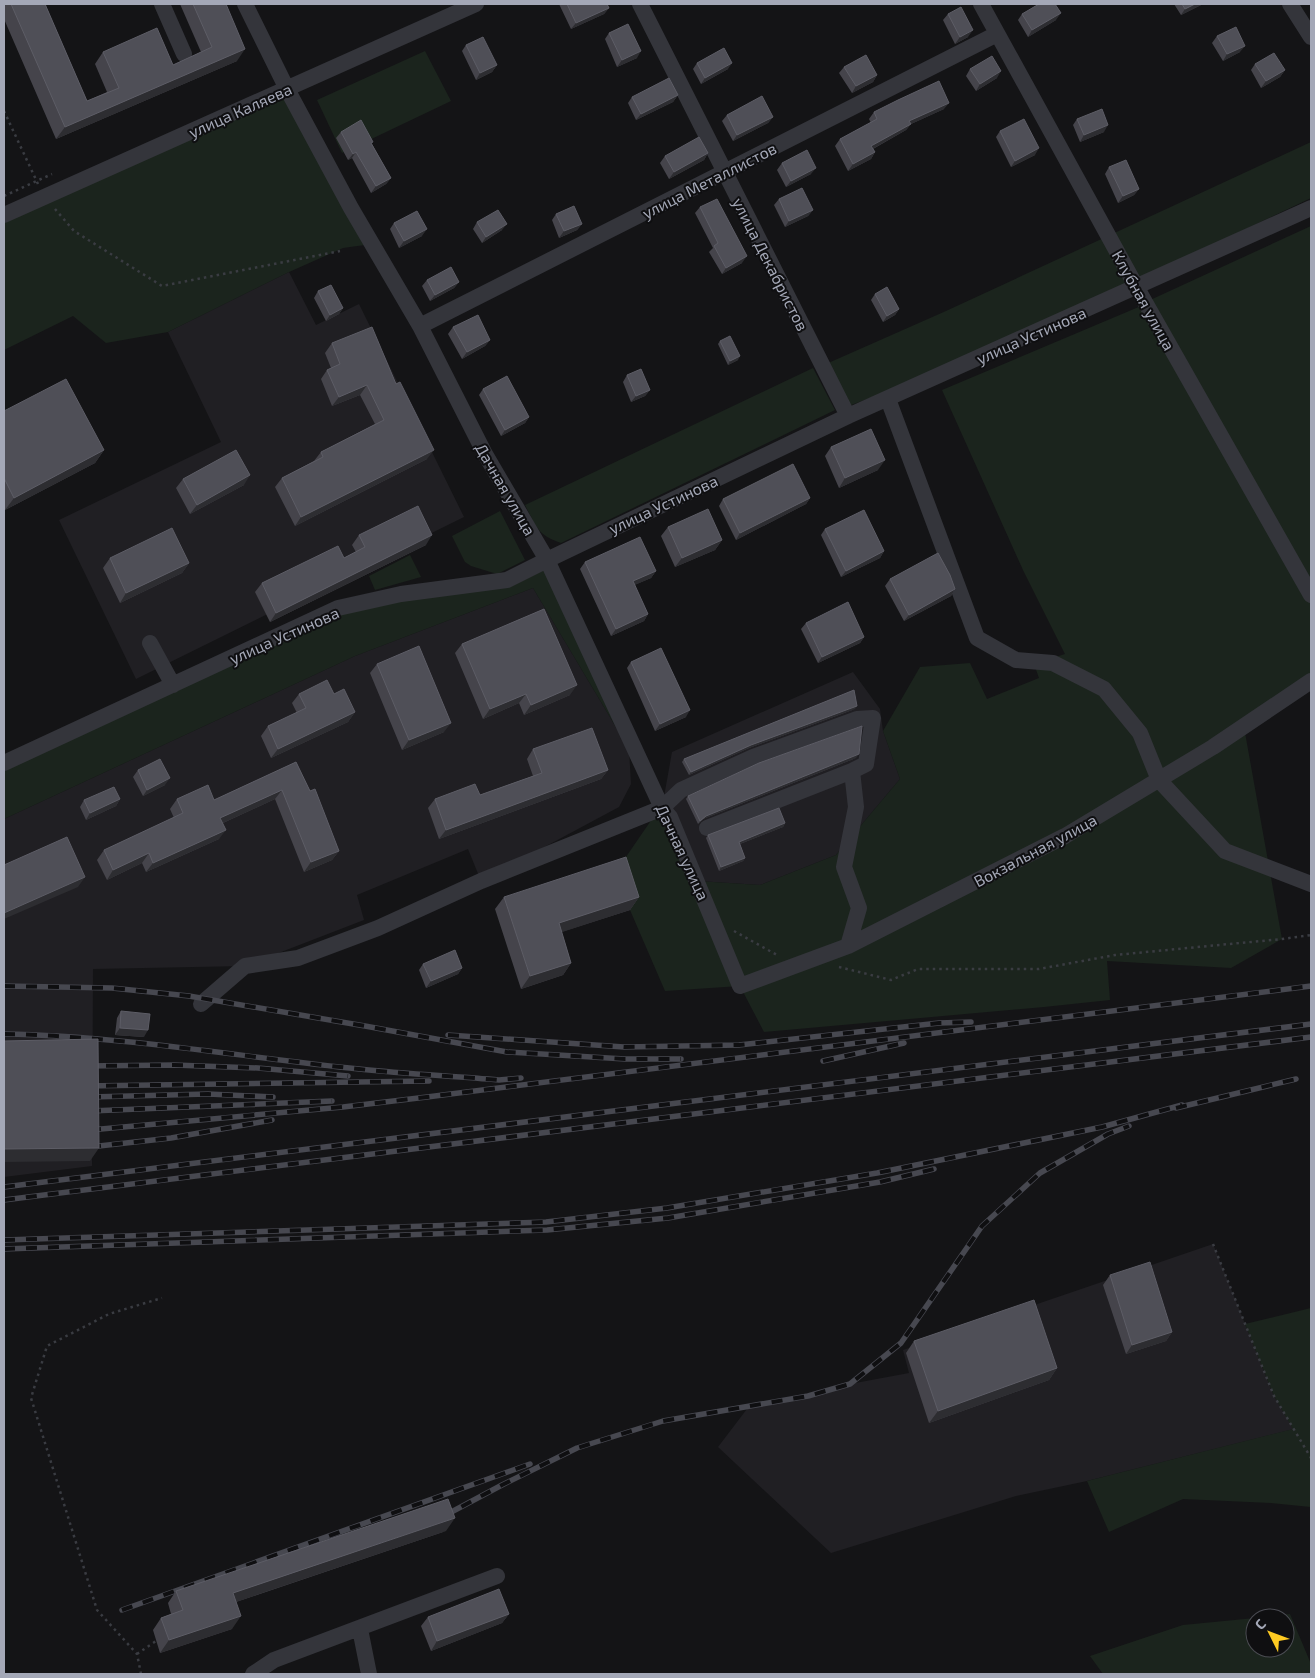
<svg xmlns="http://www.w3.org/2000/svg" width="1315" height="1678" font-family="'Exo 2',sans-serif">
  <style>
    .built { fill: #201f23 }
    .green { fill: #1b241d }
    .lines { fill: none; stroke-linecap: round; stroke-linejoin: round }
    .path { stroke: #3a3c42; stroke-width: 2.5; stroke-dasharray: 2.5 4; stroke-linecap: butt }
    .minor { stroke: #34353b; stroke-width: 16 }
    .rail-casing { stroke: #474850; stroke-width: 5.5 }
    .rail { stroke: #0f0f11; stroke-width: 4; stroke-dasharray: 11; stroke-linecap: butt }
    .wall { fill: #45444b }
    .shaded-wall { fill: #2d2d31 }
    .building { fill: #4f4f57; stroke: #5d5d66 }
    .labels { text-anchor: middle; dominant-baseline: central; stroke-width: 4; stroke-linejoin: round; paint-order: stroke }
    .street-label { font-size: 16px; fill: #a4a8b7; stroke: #0f0f11 }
  </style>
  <rect width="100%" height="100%" fill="#141416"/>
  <path class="built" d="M289 272 316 325 359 304 464 517 136 679 59 520 221 442 168 332Z
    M533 588 629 749 631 784 619 807 481 881 468 849 357 895 364 920 245 966 93 969 92 1166 4 1177V819L355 656Z
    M853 672 880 709 883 731 900 779 836 855 760 885 697 881 662 808 672 752Z
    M1213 1244 1274 1396 1294 1429 1087 1481 1016 1496 831 1553 718 1447 750 1405 808 1396 850 1384 909 1373 903 1350Z"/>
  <path class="green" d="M425 51 451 101 342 153 317 100Z
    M287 89 372 244 343 248 289 272 168 332 106 343 73 316 4 350V215Z
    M1311 142V198L1139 280 1127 283 933 374 846 407 826 364 946 311Z
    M1311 226V594L1148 301Z
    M1141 306 1311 596V681L1244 727 1282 939 1231 968 1107 961 1110 1000 1044 1007 764 1032 740 986 665 991 630 910 617 870 652 819 670 817 697 881 760 885 836 855 900 779 883 731 920 667 970 663 987 699 1039 678 1034 664 1065 654 1023 570 942 390Z
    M813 368 835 410 561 543C537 535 536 526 525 505Z
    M500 511 525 560 497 574 471 566 465 562 452 536Z
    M410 555 421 577 375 590 369 576Z
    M545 564 629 749 533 588 355 656 4 819V763L338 608Z
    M1311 1308V1507L1271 1503 1183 1499 1109 1532 1087 1481 1293 1429 1274 1396 1245 1324Z
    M1290 1614 1311 1664V1674H1103L1090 1656 1183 1625 1255 1618V1648H1285V1618H1255Z"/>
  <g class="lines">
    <path class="path" d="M4 111 38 184
      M4 196 52 174
      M55 209 74 231 162 286 340 251
      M734 931 777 955
      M839 967 891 980 918 969H1039L1115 955 1282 939 1311 935
      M1213 1244 1274 1396 1311 1458
      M137 1654 156 1641
      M141 1674 137 1654 97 1610 31 1398 47 1346 109 1314 162 1298"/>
    <path class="minor" d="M162 4 184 54
      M245 4 287 89 351 208 420 326 485 454 547 560 662 808 670 817 740 986 848 946 1065 836 1213 747 1311 681
      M640 4 848 416
      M981 4 1137 288 1311 595
      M1290 4 1311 37
      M4 215 476 4
      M420 326 997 34
      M888 399 977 638 1016 660 1053 663 1104 689 1140 733 1159 780 1225 851 1311 884
      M150 643 173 685
      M4 763 338 608 401 594 507 580 547 560 848 416 1311 208
      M707 828 852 771
      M201 1004 245 966 298 958 378 928 481 881 662 808 681 790 753 757 857 719 873 718 866 764 852 771 856 807 844 867 859 908 848 946
      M360 1629 369 1674
      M253 1674 274 1660 497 1576"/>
    <defs>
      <path id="rail" d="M4 986 112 988 189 996 365 1026 507 1052 625 1059H681
        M4 1034C123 1036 241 1057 359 1069 406 1074 453 1076 499 1080L521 1078
        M448 1035 624 1047 739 1045 939 1023 971 1022
        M823 1061 904 1043
        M84 1066 174 1065 258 1068 348 1076
        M84 1086 429 1081
        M90 1097 208 1094 273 1097
        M1176 1108 1296 1079
        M90 1111 332 1101
        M90 1130 343 1107 427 1097 1311 986
        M90 1147 171 1138 272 1120
        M4 1187 1311 1024
        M4 1200 1311 1037
        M4 1240 546 1222 667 1208 877 1173 1102 1127 1182 1105
        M4 1249 547 1230 668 1218 880 1182 934 1169
        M442 1517 502 1485 577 1448 663 1421 808 1396 850 1384 901 1343 982 1226 1040 1173 1108 1134 1129 1126
        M122 1610 530 1464"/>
    </defs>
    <use href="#rail" class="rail-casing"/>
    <use href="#rail" class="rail"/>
  </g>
  <path class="wall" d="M4 4H45L87 101 107 92 95 64 103 52 173 65 201 52 180 4H226L237 61 56 139 4 19Z
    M559 4H607L609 8 604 14 571 29Z
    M1174 4H1203L1181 15Z
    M948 14 968 37 955 44 943 20Z
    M1022 14 1056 20 1028 37 1018 20Z
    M609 33 637 58 617 67 605 39Z
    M1217 36 1240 52 1223 61 1212 43Z
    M466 45 497 65 492 72 476 80 462 51Z
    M697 63 728 69 701 84 693 69Z
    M1255 64 1285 70 1280 77 1261 88 1251 70Z
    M844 67 877 75 873 82 852 93 839 73Z
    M970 69 997 78 976 91 966 76Z
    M678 95 673 102 636 120 628 103 632 97Z
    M944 109 911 124 906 130 873 149 875 152 871 159 848 171 835 146 840 139 871 123 869 119 874 112Z
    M727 115 773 117 768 123 733 141 722 121Z
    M1077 119 1104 132 1080 142 1073 125Z
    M1000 131 1035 155 1011 167 996 137Z
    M341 132 372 144 391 178 386 184 371 193 352 158 348 160 336 138Z
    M708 153 704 160 669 179 660 163 665 156Z
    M782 163 811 174 786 187 777 170Z
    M1109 167 1139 189 1134 195 1118 203 1105 174Z
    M779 199 813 210 808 216 785 227 774 205Z
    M700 207 742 263 722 274 709 252 713 248 695 213Z
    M556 214 582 224 577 230 559 238 552 220Z
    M477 222 502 230 482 243 473 229Z
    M394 223 422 236 399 248 390 229Z
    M427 280 459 282 454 288 430 301 422 286Z
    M318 291 343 308 339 314 326 321 314 298Z
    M875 294 899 309 895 315 883 322 871 300Z
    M453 327 490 340 485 346 462 359 448 334Z
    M720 341 738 360 728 365 718 344Z
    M332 343 427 459 295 526 275 487 282 478 314 461 321 452 375 424 360 395 332 406 321 379 327 370 331 368 325 353Z
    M627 375 650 390 645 396 631 402 623 382Z
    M483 389 529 417 525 423 501 436 479 395Z
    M4 411 104 450 95 463 5 510 4 507Z
    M831 447 878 470 839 488 825 456Z
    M183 479 244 485 190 514 176 488Z
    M810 498 806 504 736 540 719 506 723 499Z
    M668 527 722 540 715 550 675 567 661 536Z
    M825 529 884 551 880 558 841 577 821 535Z
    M359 535 426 545 270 622 255 592 262 583 344 558 356 552 352 545Z
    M110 558 189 563 182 573 120 603 103 568Z
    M585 562 656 571 651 578 634 585 648 614 644 621 611 636 580 569Z
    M890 579 955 589 951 596 904 621 885 586Z
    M806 623 864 637 860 643 818 663 801 629Z
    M462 644 570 695 524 715 519 703 483 719 455 653Z
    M631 662 686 717 655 731 627 668Z
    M377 664 444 732 402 750 370 673Z
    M299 694 355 712 348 722 271 758 261 736 268 726 297 713 292 703Z
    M855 709 749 748 689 775 682 762 684 759Z
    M533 749 608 770 601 779 439 839 428 808 435 799 480 795 533 776 527 759Z
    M856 758 703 819 698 824 686 799 688 796Z
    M296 762 339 851 332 860 304 872 275 799 223 823 219 839 146 872 142 863 107 880 97 860 104 850 174 818 170 809 177 799 214 800Z
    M138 770 165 785 143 796 133 777Z
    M120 799 116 806 86 820 80 807 84 800Z
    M785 823 783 827 740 844 745 858 743 861 719 871 706 838 708 835Z
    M504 897H639L630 910 561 932 571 963 563 975 521 989 495 909Z
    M423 964 462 968 458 974 426 988 419 970Z
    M121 1011 144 1037 115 1035 117 1018Z
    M1110 1275 1172 1332 1166 1341 1126 1354 1103 1285Z
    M914 1341 1057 1368 1049 1380 929 1423 906 1353Z
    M446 1531 236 1602 232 1629 160 1653 153 1630 161 1618 171 1614 168 1603 176 1591Z
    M509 1614 502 1623 431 1651 421 1626 428 1617Z"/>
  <path class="shaded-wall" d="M1195 4H1203L1181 15 1185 9Z
    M609 8 604 14 571 29 576 23Z
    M1061 13 1056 20 1028 37 1032 30Z
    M973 30 968 37 955 44 960 37Z
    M1245 46 1240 52 1223 61 1227 54Z
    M245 49 237 61 56 139 65 127Z
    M641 51 637 58 617 67 622 60Z
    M732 63 728 69 701 84 705 78Z
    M497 65 492 72 476 80 480 73Z
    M1285 70 1280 77 1261 88 1266 81Z
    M1001 71 997 78 976 91 980 84Z
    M877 75 873 82 852 93 856 86Z
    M678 95 673 102 636 120 641 114Z
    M949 103 944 109 911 124 906 130 867 152 871 146 909 121Z
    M773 117 768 123 733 141 737 135Z
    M1108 125 1104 132 1080 142 1084 135Z
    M1039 148 1035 155 1011 167 1015 161Z
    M356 152 352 158 348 160 353 154Z
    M875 152 871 159 848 171 853 164Z
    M708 153 704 160 669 179 674 172Z
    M816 168 811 174 786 187 791 181Z
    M391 178 386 184 371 193 376 186Z
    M1139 189 1134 195 1118 203 1123 196Z
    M813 210 808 216 785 227 789 221Z
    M507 224 502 230 482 243 486 237Z
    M582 224 577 230 559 238 564 231Z
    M427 229 422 236 399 248 404 241Z
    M747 256 742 263 722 274 726 268Z
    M459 282 454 288 430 301 435 295Z
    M343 308 339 314 326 321 330 315Z
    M899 309 895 315 883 322 887 316Z
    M490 340 485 346 462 359 467 352Z
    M740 356 738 360 728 365 730 361Z
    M367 385 360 395 332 406 339 397Z
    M650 390 645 396 631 402 636 396Z
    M529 417 525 423 501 436 505 430Z
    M104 450 95 463 5 510 14 498Z
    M434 450 427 459 295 526 301 517Z
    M885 460 878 470 839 488 845 478Z
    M250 475 244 485 190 514 197 505Z
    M810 498 806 504 736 540 740 533Z
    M432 535 426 545 270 622 276 613Z
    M722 540 715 550 675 567 682 558Z
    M884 551 880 558 841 577 846 571Z
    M189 563 182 573 120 603 126 593Z
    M656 571 651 578 628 588 633 581Z
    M955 589 951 596 904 621 909 615Z
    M648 614 644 621 611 636 616 629Z
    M864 637 860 643 818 663 822 657Z
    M577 685 570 695 524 715 531 705Z
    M526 694 519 703 483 719 490 709Z
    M857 706 855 709 749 748 689 775 691 772 751 745Z
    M690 710 686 717 655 731 660 724Z
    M355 712 348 722 271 758 278 749Z
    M451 723 444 732 402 750 409 740Z
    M859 754 856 758 703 819 698 824 706 816Z
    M608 770 601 779 439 839 446 830Z
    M170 778 165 785 143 796 147 790Z
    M282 790 275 799 214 827 220 818Z
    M120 799 116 806 86 820 90 813Z
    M785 823 783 827 737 845 739 842Z
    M226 830 219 839 146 872 153 863Z
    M339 851 332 860 304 872 311 862Z
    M149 853 142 863 107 880 113 870Z
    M745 858 743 861 719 871 721 867Z
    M85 877 78 887 4 919V913Z
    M639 897 630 910 550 936 559 923Z
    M571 963 563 975 521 989 530 976Z
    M462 968 458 974 426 988 431 981Z
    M120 1028 148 1030 144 1037 115 1035Z
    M99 1148 90 1161 4 1162V1149Z
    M1172 1332 1166 1341 1126 1354 1132 1345Z
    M1057 1368 1049 1380 929 1423 938 1411Z
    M455 1518 446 1531 224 1606 233 1593Z
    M509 1614 502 1623 431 1651 437 1641Z
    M241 1616 232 1629 160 1653 169 1640Z"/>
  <path class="building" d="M11 4H45L87 101 119 88 103 52 157 28 173 65 212 47 193 4H226L245 49 65 127Z
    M567 4H607L609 8 576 23Z
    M1039 4H1055L1061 13 1032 30 1022 14Z
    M1182 4H1195L1185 9Z
    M961 7 973 30 960 37 948 14Z
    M628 24 641 51 622 60 609 33Z
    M1236 27 1245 46 1227 54 1217 36Z
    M483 37 497 65 480 73 466 45Z
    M724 48 732 63 705 78 697 63Z
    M1274 53 1285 70 1266 81 1255 64Z
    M866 55 877 75 856 86 844 67Z
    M992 56 1001 71 980 84 970 69Z
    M669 78 678 95 641 114 632 97Z
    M939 81 949 103 909 121 911 124 871 146 875 152 853 164 840 139 877 119 874 112 898 100Z
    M762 96 773 117 737 135 727 115Z
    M1102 109 1108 125 1084 135 1077 119Z
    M1024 119 1039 148 1015 161 1000 131Z
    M361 120 373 142 371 143 391 178 376 186 356 152 353 154 341 132Z
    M699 137 708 153 674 172 665 156Z
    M807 150 816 168 791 181 782 163Z
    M1126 160 1139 189 1123 196 1109 167Z
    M802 188 813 210 789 221 779 199Z
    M717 199 747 256 726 268 714 246 718 243 700 207Z
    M574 206 582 224 564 231 556 214Z
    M498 210 507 224 486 237 477 222Z
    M417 211 427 229 404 241 394 223Z
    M451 267 459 282 435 295 427 280Z
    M331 285 343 308 330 315 318 291Z
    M887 287 899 309 887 316 875 294Z
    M478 315 490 340 467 352 453 327Z
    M372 327 396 384 400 382 434 450 301 517 282 478 323 457 321 452 384 420 367 385 339 397 327 370 340 364 332 343Z
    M730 336 740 356 730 361 720 341Z
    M641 369 650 390 636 396 627 375Z
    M507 376 529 417 505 430 483 389Z
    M66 379 104 450 14 498 4 478V411Z
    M871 429 885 460 845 478 831 447Z
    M236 450 250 475 197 505 183 479Z
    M793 464 810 498 740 533 723 499Z
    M418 506 432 535 276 613 262 583 338 546 344 558 365 547 359 535Z
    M708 509 722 540 682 558 668 527Z
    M864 510 884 551 846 571 825 529Z
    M172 528 189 563 126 593 110 558Z
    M640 537 656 571 633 581 648 614 616 629 585 562Z
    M938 553 950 575 955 589 909 615 890 579Z
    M848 602 864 637 822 657 806 623Z
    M544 609 577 685 531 705 526 694 490 709 462 644Z
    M419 646 451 723 409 740 377 664Z
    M661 648 690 710 660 724 631 662Z
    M327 680 334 694 344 689 355 712 278 749 268 726 306 708 299 694Z
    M854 690 857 706 751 745 691 772 684 759Z
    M862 726 859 754 706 816 700 821 688 796 759 763Z
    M592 728 608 770 446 830 435 799 475 784 480 795 542 773 533 749Z
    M160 759 170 778 147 790 138 770Z
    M296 762 310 791 315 789 339 851 311 862 282 790 220 818 226 830 153 863 149 853 113 870 104 850 183 813 177 799 208 785 214 800Z
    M114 787 120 799 90 813 84 800Z
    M779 808 785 823 739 842 745 858 721 867 708 835Z
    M67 837 85 877 4 913V865Z
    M626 857 639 897 559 923 571 963 530 976 504 897Z
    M455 950 462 968 431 981 423 964Z
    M121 1011 150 1014 148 1030 120 1028Z
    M98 1039 99 1148 4 1149V1041Z
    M1150 1262 1172 1332 1132 1345 1110 1275Z
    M1034 1300 1057 1368 938 1411 914 1341Z
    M448 1499 455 1518 233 1593 241 1616 169 1640 161 1618 183 1610 176 1591Z
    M499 1589 509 1614 437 1641 428 1617Z"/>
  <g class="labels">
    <g class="street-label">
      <text transform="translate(240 110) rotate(-24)">улица Каляева</text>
      <text transform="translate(709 180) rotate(-27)">улица Металлистов</text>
      <text transform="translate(771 264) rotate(63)">улица Декабристов</text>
      <text transform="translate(1144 300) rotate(61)">Клубная улица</text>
      <text transform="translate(1031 335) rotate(-24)">улица Устинова</text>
      <text transform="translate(506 489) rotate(60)">Дачная улица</text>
      <text transform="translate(663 504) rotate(-25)">улица Устинова</text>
      <text transform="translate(284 635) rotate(-24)">улица Устинова</text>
      <text transform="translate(1035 850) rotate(-28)">Вокзальная улица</text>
      <text transform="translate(683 852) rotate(65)">Дачная улица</text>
    </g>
  </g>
  <rect width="1315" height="1678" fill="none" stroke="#a4a8b7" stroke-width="10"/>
  <g transform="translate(1270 1633) rotate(312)"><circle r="24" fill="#0f0f11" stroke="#4b4c53"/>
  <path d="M0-4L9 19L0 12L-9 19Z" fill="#ffcb22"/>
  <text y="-8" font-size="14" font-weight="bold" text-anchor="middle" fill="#a4a8b7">С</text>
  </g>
</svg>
